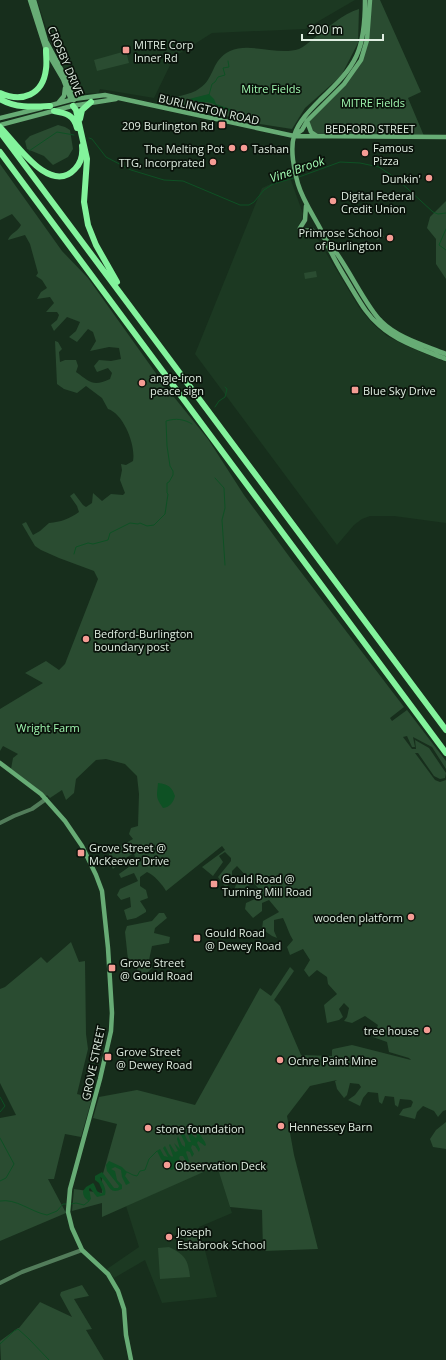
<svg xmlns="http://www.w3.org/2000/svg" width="446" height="1360" font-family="'Open Sans',sans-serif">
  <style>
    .built { fill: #1c3922 }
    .green { fill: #2a4c31 }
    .water { fill: #0e5124 }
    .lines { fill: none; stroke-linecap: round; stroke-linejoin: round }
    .stream { stroke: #0e5124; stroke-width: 1 }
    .tertiary { stroke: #527c5a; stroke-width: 4 }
    .secondary { stroke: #67ac75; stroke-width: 4.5 }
    .motorway { stroke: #83f39c; stroke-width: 6 }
    .poi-dot { fill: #f59c94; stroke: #0a130b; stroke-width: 1.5 }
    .labels { text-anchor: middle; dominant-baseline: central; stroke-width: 3.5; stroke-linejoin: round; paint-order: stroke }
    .poi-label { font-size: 11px; fill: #e0eee2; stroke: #0a130b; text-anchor: start }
    .street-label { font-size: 11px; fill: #e0eee2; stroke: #0a130b }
    .park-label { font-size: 11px; fill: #a0f7b0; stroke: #0a130b }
    .water-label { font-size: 12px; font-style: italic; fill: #a2fab3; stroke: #0a130b }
  </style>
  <rect width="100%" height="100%" fill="#172e1c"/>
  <path class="built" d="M37 0H355L305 29 212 33 174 57 154 98 100 89 98 94 90 93 77 94 51 42Z
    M288 172 303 214 302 219 298 226 302 234 309 233 316 236 360 309 373 324 387 336 409 347 446 362V523L394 516H370L362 519 354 525 337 545 195 354 262 188 284 178Z
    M217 1165 232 1213 199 1227 217 1297 162 1303 145 1260 114 1278 107 1269 139 1247 126 1206Z"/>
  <path class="green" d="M370 0H380L421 92 408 98 424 136 318 137 311 132 307 121C330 98 361 74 367 40 370 27 369 13 370 0Z
    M359 9 358 43 341 76 305 108 292 129 260 124 160 101C173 96 190 96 200 88 215 78 211 60 230 51 250 42 278 56 299 49 304 47 309 42 314 38 328 28 342 14 359 9Z
    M126 51 129 63 97 71 94 60Z
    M58 125 65 127 70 130 73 149 68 157 53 165 44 156 27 149 25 141 30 136Z
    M0 164 62 251 88 278 165 386 208 439 244 495 291 559 404 707 390 718 392 721 407 710 446 761V769L432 747 413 737 415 747H412L407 736 403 737 412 749H416L415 740 429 748 446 773 445 778 440 779 434 776 418 753H415L435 780 440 782 446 780V1110L443 1111 438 1117 434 1111 423 1106 417 1112 415 1119 399 1115 403 1109 411 1107 413 1102 411 1100 400 1099 398 1107 395 1105 394 1097 385 1096 382 1104 379 1102 378 1093 368 1092 363 1098 360 1106 348 1100 355 1095 361 1087 359 1084 350 1083 347 1095 344 1098 337 1089 335 1081 337 1080 310 1086 287 1116 294 1155 318 1249 263 1251 262 1210 230 1207 217 1166 102 1217V1203L72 1211 74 1189 102 1193V1177L117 1124 93 1118 99 1097 137 1090 195 1105 260 988 271 996 290 967 294 971 274 1000 280 1006 301 1055 332 1056V1050L333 1049 352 1045 411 1060 409 1058 389 1052 387 1042 373 1037 378 1025 365 1016 352 1023 344 1021 347 1017 349 1008 344 1003 339 1009 343 1017 339 1020 327 1023 324 1005 337 994 328 984 327 977 317 970 309 977 304 970 310 960 303 949 290 955 287 947 293 940C289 934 287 926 283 918L274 920V931L277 938 272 936 262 929 263 921 279 912 269 900 262 903V911L253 918 245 909 246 903 264 895 254 883 246 887 247 891 238 897 232 894 236 885 248 878 237 866 232 871V880L226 888 218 877 231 861V858L225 852 219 856 223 862 213 876 202 867 225 850 222 846 166 891C163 885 153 874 147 872L140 877V886L146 890 148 898 140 901 146 910V912L136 918 127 920 124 910 131 907 130 897 121 900 117 895 120 889 138 881 134 873 121 878 119 874 136 862 134 853 124 859 113 869 109 861V853L133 839 129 834 131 828 138 826 139 794 137 776 125 764 106 759 96 760 76 779 74 793 66 800 62 790 50 798 47 795 46 796 11 769 13 758 18 754 3 746 0 751V709L43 683 25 673 46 661 59 670 65 664 98 579 94 571 59 558 41 550 35 546 22 524 26 522 33 535 40 531 49 523C61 522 69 519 79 512L77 506 70 496 74 493 83 505 86 507 92 503 93 493 102 501 111 494 123 495 125 493 120 480 122 470 121 464 126 465 133 461C136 446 124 414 108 409L102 398 86 386 77 393 64 389 57 384 55 341 58 342 62 349 59 352 60 362 65 360H76L78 366 76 372C90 382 93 387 110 379L112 373 108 368 97 372 94 366 99 360 111 361 121 359 119 348 109 347 90 351 96 341 93 332 88 329 77 342 69 337 76 331 80 322 67 317 54 331 51 325 57 320 59 315 57 312H46L54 303 50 297 37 299 41 292 47 288 42 280 36 276 38 273 30 244 25 235 8 240C10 233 18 232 21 225L12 214 0 220Z
    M446 201V279L436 264V239L427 228 430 217Z
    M380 229 384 237 377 240 376 238 377 237 373 233Z
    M316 271 317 277 305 279 304 273Z
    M159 913H164L167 918 155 928 154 933 170 937 169 943 152 946 149 960 152 968 148 972 138 976 136 962 128 960 125 932 127 926 152 921Z
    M71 942 79 962 85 961 86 1034 88 1049 77 1094 92 1098 81 1137 65 1134 54 1179H48L66 1213 0 1241V1118L16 1115 0 1083V989L5 987 41 957 47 963Z
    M446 1122V1149L433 1147 430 1139 436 1130Z
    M192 1229C197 1235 201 1239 198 1246L195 1248 190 1247 187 1238 184 1233Z
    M169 1247C185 1255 188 1259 190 1277L160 1279 158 1248Z
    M82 1285 89 1296 74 1299 92 1329 86 1330 104 1360H1L0 1341 18 1328H19L40 1302 72 1317 60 1295 61 1292Z"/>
  <path class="water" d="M209 94 214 99 216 104 233 110 234 112 225 110 212 103 207 102 202 103 189 99Z
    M158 783C168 784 172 787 175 796 173 803 170 807 163 808 155 797 157 796 158 783Z
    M194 1126 205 1142 206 1145 205 1146 198 1141 197 1143 200 1149 199 1152 195 1146 192 1145 191 1148 194 1154 192 1157 190 1152 187 1151 186 1152 189 1161 187 1163 183 1156H180L179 1158 182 1164 181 1165 178 1162 176 1163V1168L171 1170 161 1159 157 1151 160 1149 164 1156 168 1157 163 1148 165 1146 169 1154 172 1157 173 1156 169 1145 170 1144 175 1152 178 1151 174 1143 180 1149 177 1139 178 1136 182 1145 185 1147V1143L181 1135 183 1133C186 1135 186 1140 189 1142H191L186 1129H189L193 1136 196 1138 197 1136 192 1127Z
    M109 1161 122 1167 127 1172 125 1176 130 1183 126 1185 122 1177 121 1170 115 1167 111 1169 115 1171 117 1180 122 1185V1189C107 1196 110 1182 100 1177 102 1183 107 1188 105 1195L97 1197 90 1188 89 1189 91 1199 89 1201C85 1199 83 1196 83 1191L86 1187 93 1183 94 1184 97 1191 101 1194 103 1192 99 1183 95 1180V1176L102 1172 114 1188H118L119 1186 107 1171 106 1165Z"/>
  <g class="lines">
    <path class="stream" d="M209 95 212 84 215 82 218 77 225 75 223 68 229 67 228 61
      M89 138 92 139 106 157 131 170 164 180 183 181 240 205H249L254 202 264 190 273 184 294 178
      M29 151 57 132 74 135
      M299 177 340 162 360 163 379 167 397 179 433 212 438 214 446 213
      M446 229 439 245 446 250
      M215 407 219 401 225 397 227 389 225 387
      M215 478 224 488 225 508 222 520 225 565
      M74 554 76 547 88 543 93 544 108 540 110 533 130 523 138 524 140 523 147 526 154 525 165 514 168 494 167 493V483L169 482 173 475V471L170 466 167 446 166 421C176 418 184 419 192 424
      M0 1097 5 1106 0 1112
      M0 1138 14 1164 6 1178 0 1181
      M127 1172 133 1175 137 1176 140 1171 145 1170 149 1159 157 1151
      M0 1201C16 1198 31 1212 47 1215L57 1211 63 1204H66
      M71 1204 76 1203 84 1205 89 1201
      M0 1344 14 1331 18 1329 29 1339 49 1360"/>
    <path class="tertiary" d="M0 823 14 816 32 809 46 799
      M0 1283 22 1272 82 1250"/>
    <path class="secondary" d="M30 0 46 50 63 79 71 100
      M34 0 46 41 68 82 74 100
      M365 0C365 51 357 65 320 100 310 110 298 122 294 136 290 149 294 171 298 184 304 204 317 220 325 238 327 243 328 248 331 252 337 265 345 277 352 289 360 302 367 315 379 325 398 342 423 350 446 359
      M59 102 64 96 65 88
      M48 106 74 99 105 95 294 136 446 137
      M0 118 41 108
      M307 121 311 132 317 136
      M0 125 72 106 116 99
      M295 135 302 130 307 121 344 84 361 60 367 40 370 0
      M300 228 305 220 306 206
      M301 231C305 231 309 230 313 231 336 237 361 302 381 321 398 338 424 345 446 354
      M0 763 41 794 65 821 82 846 96 875 102 891 108 948 112 1013 111 1031 100 1079 70 1189 68 1212 72 1228 82 1250 108 1274 118 1291 124 1309 126 1335 131 1360"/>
    <path class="motorway" d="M0 93C22 103 43 95 46 69 47 63 46 57 46 50
      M0 99C15 108 32 107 50 106
      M73 106 76 110 87 159 84 202 88 225 96 245 117 282
      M54 111C66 113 74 115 77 128
      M80 119 82 110 91 102
      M0 127C16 143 50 196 75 169 81 163 83 155 82 146
      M0 132 446 730
      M0 152 446 753"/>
  </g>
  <g class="poi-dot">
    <rect x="122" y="46" width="8" height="8" rx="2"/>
    <rect x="218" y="121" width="8" height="8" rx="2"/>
    <circle cx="232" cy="148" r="4"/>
    <circle cx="244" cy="148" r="4"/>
    <circle cx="365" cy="153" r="4"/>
    <circle cx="213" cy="162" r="4"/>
    <circle cx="429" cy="178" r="4"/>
    <circle cx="333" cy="201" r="4"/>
    <circle cx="390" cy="238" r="4"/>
    <circle cx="142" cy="383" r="4"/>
    <rect x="351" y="386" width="8" height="8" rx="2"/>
    <circle cx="86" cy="639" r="4"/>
    <rect x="77" y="849" width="8" height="8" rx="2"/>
    <rect x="210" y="880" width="8" height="8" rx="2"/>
    <circle cx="411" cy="917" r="4"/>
    <rect x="193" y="934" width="8" height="8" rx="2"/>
    <rect x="108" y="964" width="8" height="8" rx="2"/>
    <circle cx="427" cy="1030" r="4"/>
    <rect x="104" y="1053" width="8" height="8" rx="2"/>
    <circle cx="280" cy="1060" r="4"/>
    <circle cx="281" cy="1126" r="4"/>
    <circle cx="148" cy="1128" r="4"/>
    <circle cx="167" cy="1165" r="4"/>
    <circle cx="169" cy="1237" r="4"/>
  </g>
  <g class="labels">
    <g class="poi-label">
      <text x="134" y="44">MITRE Corp<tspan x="134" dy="13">Inner Rd</tspan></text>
      <text x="214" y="125" text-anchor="end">209 Burlington Rd</text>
      <text x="373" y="147">Famous<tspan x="373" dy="13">Pizza</tspan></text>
      <text x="224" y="148" text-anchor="end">The Melting Pot</text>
      <text x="252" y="148">Tashan</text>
      <text x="205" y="162" text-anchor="end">TTG, Incorprated</text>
      <text x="421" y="178" text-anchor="end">Dunkin'</text>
      <text x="341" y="195">Digital Federal<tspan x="341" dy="13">Credit Union</tspan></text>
      <text x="382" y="232" text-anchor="end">Primrose School<tspan x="382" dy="13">of Burlington</tspan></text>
      <text x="150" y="377">angle-iron<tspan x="150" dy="13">peace sign</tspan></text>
      <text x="363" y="390">Blue Sky Drive</text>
      <text x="94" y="633">Bedford-Burlington<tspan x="94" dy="13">boundary post</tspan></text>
      <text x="89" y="847">Grove Street @<tspan x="89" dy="13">McKeever Drive</tspan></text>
      <text x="222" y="878">Gould Road @<tspan x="222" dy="13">Turning Mill Road</tspan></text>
      <text x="403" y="917" text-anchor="end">wooden platform</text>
      <text x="205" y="932">Gould Road<tspan x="205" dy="13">@ Dewey Road</tspan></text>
      <text x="120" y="962">Grove Street<tspan x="120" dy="13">@ Gould Road</tspan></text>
      <text x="419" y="1030" text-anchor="end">tree house</text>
      <text x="116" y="1051">Grove Street<tspan x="116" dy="13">@ Dewey Road</tspan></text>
      <text x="288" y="1060">Ochre Paint Mine</text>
      <text x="289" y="1126">Hennessey Barn</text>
      <text x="156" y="1128">stone foundation</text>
      <text x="175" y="1165">Observation Deck</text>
      <text x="177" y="1231">Joseph<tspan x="177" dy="13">Estabrook School</tspan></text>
    </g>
    <g class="street-label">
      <text transform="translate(66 61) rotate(67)">CROSBY DRIVE</text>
      <text transform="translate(209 109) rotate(13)">BURLINGTON ROAD</text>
      <text x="370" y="128">BEDFORD STREET</text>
      <text transform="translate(93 1063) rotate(-78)">GROVE STREET</text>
    </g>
    <g class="park-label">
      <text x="271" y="88">Mitre Fields</text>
      <text x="373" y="102">MITRE Fields</text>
      <text x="48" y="727">Wright Farm</text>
    </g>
    <g class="water-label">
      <text transform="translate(297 169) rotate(-19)">Vine Brook</text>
    </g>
  </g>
  <path d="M302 34v6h81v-6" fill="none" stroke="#e0eee2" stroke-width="2"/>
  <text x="308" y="34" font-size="12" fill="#e0eee2" stroke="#0a130b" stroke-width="3" paint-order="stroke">200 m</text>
</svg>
